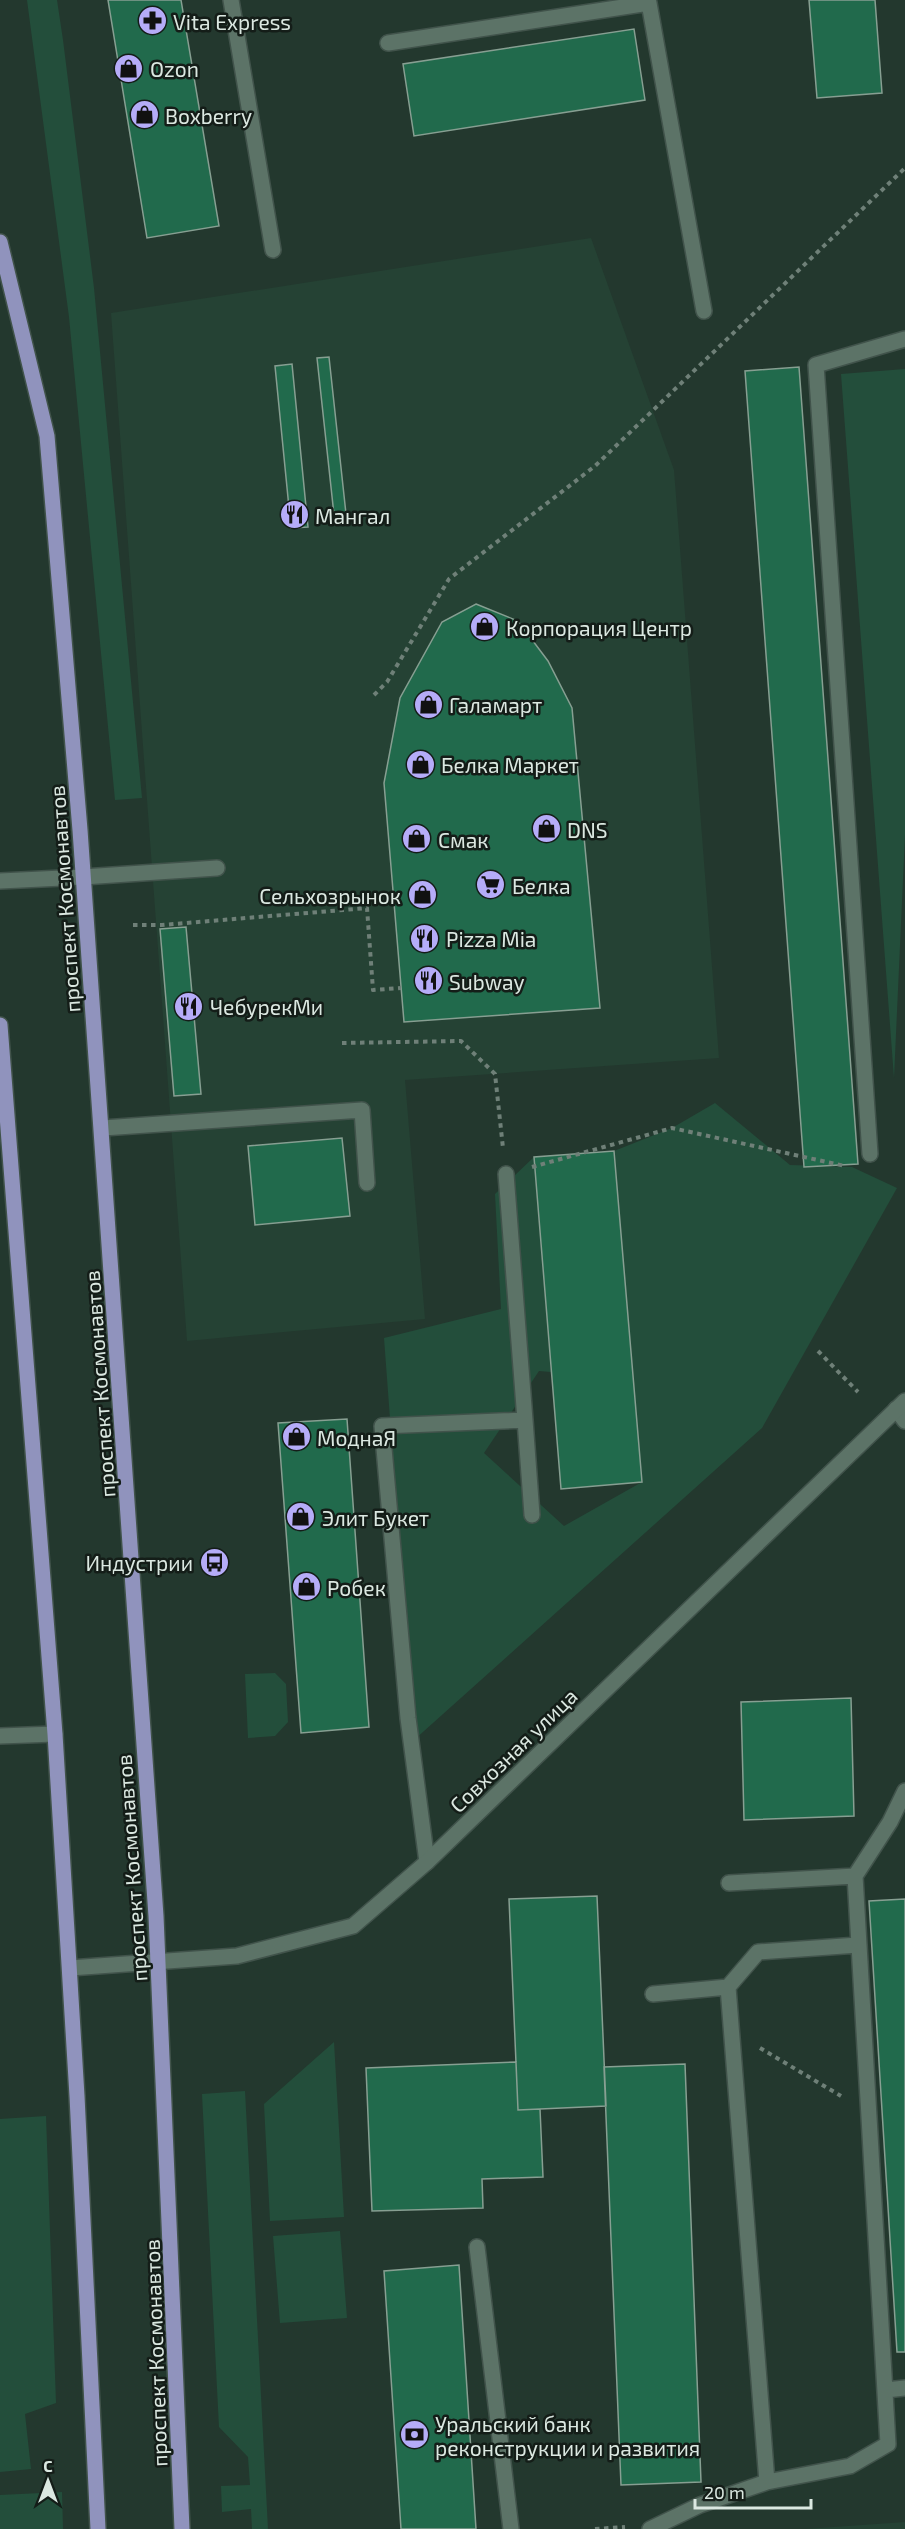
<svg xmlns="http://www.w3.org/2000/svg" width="905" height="2529" font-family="'Exo 2',sans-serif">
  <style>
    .built { fill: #254234 }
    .green { fill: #234e3b }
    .building { fill: #216a4c; stroke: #879f92; stroke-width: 1.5 }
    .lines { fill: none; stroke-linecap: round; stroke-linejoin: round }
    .service-casing { stroke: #41534b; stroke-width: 18 }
    .tertiary-casing { stroke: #41534b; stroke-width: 18 }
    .primary-casing { stroke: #41534b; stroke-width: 18 }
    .path { stroke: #6f8078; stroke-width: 4; stroke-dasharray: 4.5 4.5; stroke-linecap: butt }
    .service { stroke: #5c7367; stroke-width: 15 }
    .tertiary { stroke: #5c7367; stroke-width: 15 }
    .primary { stroke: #9093bd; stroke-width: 15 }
    .labels { text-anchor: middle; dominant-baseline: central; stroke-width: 5; stroke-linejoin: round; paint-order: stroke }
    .poi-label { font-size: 21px; fill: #dbe8e1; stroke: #141d18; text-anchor: start }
    .street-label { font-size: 21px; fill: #dbe8e1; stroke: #141d18 }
  </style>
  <rect width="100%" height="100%" fill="#23382e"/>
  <path class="built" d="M591 238 674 470 719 1058 405 1080 425 1319 187 1341 111 313Z
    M905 2522V2529H805Z"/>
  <path class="green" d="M27 0H57L63 40 94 288 142 798 115 800 69 317Z
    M905 369V835L894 1078 841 374Z
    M715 1103 790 1165 852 1167 897 1188 762 1428 414 1740 384 1338 501 1309 495 1194 534 1157 551 1372 539 1371 484 1453 564 1526 642 1482 614 1151 672 1128Z
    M275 1673 286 1684 288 1722 275 1736 248 1738 245 1674Z
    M334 2042 344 2217 270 2221 264 2104Z
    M245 2091 268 2529H252L251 2509 222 2512 221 2486 250 2485 248 2457 219 2427 202 2094Z
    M46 2116 56 2403 25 2414 31 2469 0 2472V2119Z
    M340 2231 347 2318 280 2323 273 2236Z
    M62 2492 63 2529H0V2495Z"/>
  <path class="building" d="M108 0H181L219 226 147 238Z
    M809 0H875L882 93 817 98Z
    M634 29 645 100 414 136 403 64Z
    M329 357 347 523 335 524 317 358Z
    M292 364 308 527 291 528 275 366Z
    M799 367 858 1164 804 1167 745 371Z
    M476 604 518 621 548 661 572 708 600 1008 404 1022 384 783 400 698 442 622Z
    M186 927 201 1094 174 1096 160 929Z
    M342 1138 350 1216 255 1225 248 1146Z
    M614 1151 642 1482 561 1489 534 1157Z
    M347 1419 369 1727 301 1733 278 1423Z
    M851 1698 854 1816 744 1820 741 1702Z
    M597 1896 606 2106 518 2110 509 1899Z
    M905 1899V2352H897L869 1901Z
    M516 2062 518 2110 540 2109 543 2177 482 2179 483 2208 372 2211 366 2068Z
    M685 2064 701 2482 621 2485 604 2067Z
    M459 2265 476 2529H401L384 2271Z"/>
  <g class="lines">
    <defs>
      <path id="service" d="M231 0 273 250
        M388 43 649 3 704 311
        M83 877 217 868
        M103 1128 362 1110 367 1183
        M870 1154 816 365 905 339
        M896 1409 905 1421
        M525 1420 532 1515
        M0 1736 55 1734
        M427 1862 408 1718 382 1426 525 1420 506 1174
        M729 1883 855 1876
        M728 1987 758 1952 858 1945
        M653 1994 728 1987 767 2482
        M477 2247 511 2529
        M886 2390 905 2388
        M650 2529 700 2505 767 2482 850 2466 888 2444 855 1876 890 1822 905 1791"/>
      <path id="tertiary" d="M0 881 83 877
        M70 1968 237 1956 353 1926 427 1862 905 1401"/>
      <path id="primary" d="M0 242 47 436 80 830 156 1916 182 2529
        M0 1025 55 1734 77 2096 98 2529"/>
    </defs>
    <use href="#service" class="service-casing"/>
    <use href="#tertiary" class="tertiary-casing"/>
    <use href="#primary" class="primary-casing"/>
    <path class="path" d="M374 695 387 682 449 579 595 466 905 168
      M133 925H162L367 908 373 990 401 988
      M342 1043 461 1041 495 1074 503 1148
      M532 1167 672 1128 845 1166
      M818 1351 858 1392
      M760 2048 841 2096
      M595 2529 625 2527"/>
    <use href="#service" class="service"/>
    <use href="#tertiary" class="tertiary"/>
    <use href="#primary" class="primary"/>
  </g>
  <defs>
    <symbol id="pharmacy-disc" viewBox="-11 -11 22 22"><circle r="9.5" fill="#b5acf8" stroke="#141d18"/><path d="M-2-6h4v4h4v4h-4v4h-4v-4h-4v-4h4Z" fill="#111"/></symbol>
    <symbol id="shop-disc" viewBox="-11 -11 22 22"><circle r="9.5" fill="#b5acf8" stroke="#141d18"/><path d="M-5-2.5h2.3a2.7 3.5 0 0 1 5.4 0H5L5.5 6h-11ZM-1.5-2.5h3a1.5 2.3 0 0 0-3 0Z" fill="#111"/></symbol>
    <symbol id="restaurant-disc" viewBox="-11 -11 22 22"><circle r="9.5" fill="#b5acf8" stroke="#141d18"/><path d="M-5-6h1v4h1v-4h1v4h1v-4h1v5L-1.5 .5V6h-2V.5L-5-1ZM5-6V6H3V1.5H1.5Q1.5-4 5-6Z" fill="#111"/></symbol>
    <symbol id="supermarket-disc" viewBox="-11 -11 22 22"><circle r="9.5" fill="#b5acf8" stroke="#141d18"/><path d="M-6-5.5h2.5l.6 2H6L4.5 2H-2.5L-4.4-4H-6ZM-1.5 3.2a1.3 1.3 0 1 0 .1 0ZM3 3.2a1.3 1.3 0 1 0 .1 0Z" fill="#111"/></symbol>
    <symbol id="bus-disc" viewBox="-11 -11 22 22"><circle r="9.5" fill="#b5acf8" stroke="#141d18"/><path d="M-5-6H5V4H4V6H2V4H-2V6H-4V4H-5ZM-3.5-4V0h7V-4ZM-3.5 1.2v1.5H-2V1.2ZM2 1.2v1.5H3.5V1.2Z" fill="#111"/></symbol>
    <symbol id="bank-disc" viewBox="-11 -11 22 22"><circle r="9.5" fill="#b5acf8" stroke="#141d18"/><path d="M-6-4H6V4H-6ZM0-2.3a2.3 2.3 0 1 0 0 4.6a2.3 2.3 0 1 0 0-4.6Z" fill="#111"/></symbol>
  </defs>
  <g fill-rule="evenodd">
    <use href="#pharmacy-disc" x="136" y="4" width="33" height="33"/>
    <use href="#shop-disc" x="112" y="52" width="33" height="33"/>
    <use href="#shop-disc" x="128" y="98" width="33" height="33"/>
    <use href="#restaurant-disc" x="278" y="498" width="33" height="33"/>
    <use href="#shop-disc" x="468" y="610" width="33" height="33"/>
    <use href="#shop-disc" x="412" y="688" width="33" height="33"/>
    <use href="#shop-disc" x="404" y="748" width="33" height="33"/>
    <use href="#shop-disc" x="530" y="812" width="33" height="33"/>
    <use href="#shop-disc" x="400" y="822" width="33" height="33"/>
    <use href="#supermarket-disc" x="474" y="868" width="33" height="33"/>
    <use href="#shop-disc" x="406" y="878" width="33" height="33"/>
    <use href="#restaurant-disc" x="408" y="922" width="33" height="33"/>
    <use href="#restaurant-disc" x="412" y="964" width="33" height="33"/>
    <use href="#restaurant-disc" x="172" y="990" width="33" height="33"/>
    <use href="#shop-disc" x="280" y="1420" width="33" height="33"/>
    <use href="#shop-disc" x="284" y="1500" width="33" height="33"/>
    <use href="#bus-disc" x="198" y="1546" width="33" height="33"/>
    <use href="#shop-disc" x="290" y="1570" width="33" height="33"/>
    <use href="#bank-disc" x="398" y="2418" width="33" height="33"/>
  </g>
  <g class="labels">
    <g class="poi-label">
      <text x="173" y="21">Vita Express</text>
      <text x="150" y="68">Ozon</text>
      <text x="165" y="115">Boxberry</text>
      <text x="315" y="515">Мангал</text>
      <text x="506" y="627">Корпорация Центр</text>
      <text x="449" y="704">Галамарт</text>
      <text x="441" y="764">Белка Маркет</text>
      <text x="567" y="829">DNS</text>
      <text x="438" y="839">Смак</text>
      <text x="512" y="885">Белка</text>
      <text x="401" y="895" text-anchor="end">Сельхозрынок</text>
      <text x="446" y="938">Pizza Mia</text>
      <text x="449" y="981">Subway</text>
      <text x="210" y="1006">ЧебурекМи</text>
      <text x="317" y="1437">МоднаЯ</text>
      <text x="322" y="1517">Элит Букет</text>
      <text x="193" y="1562" text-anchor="end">Индустрии</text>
      <text x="327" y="1587">Робек</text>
      <text x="435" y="2423">Уральский банк<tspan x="435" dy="24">реконструкции и развития</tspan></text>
    </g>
    <g class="street-label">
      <text transform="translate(64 899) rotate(-94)">проспект Космонавтов</text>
      <text transform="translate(99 1384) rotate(-94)">проспект Космонавтов</text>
      <text transform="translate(513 1750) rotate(-44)">Совхозная улица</text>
      <text transform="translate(131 1868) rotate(-94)">проспект Космонавтов</text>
      <text transform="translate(155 2353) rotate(-92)">проспект Космонавтов</text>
    </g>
  </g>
  <g transform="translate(48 2481)" stroke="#141d18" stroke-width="4.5" paint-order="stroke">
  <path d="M0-4.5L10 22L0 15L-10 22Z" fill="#dbe8e1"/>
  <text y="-9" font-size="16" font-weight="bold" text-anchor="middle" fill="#dbe8e1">С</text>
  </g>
  <path d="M695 2499v9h116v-9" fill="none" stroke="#dbe8e1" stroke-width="3"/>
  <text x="704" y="2499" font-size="18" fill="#dbe8e1" stroke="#141d18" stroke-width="4.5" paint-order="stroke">20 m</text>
</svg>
